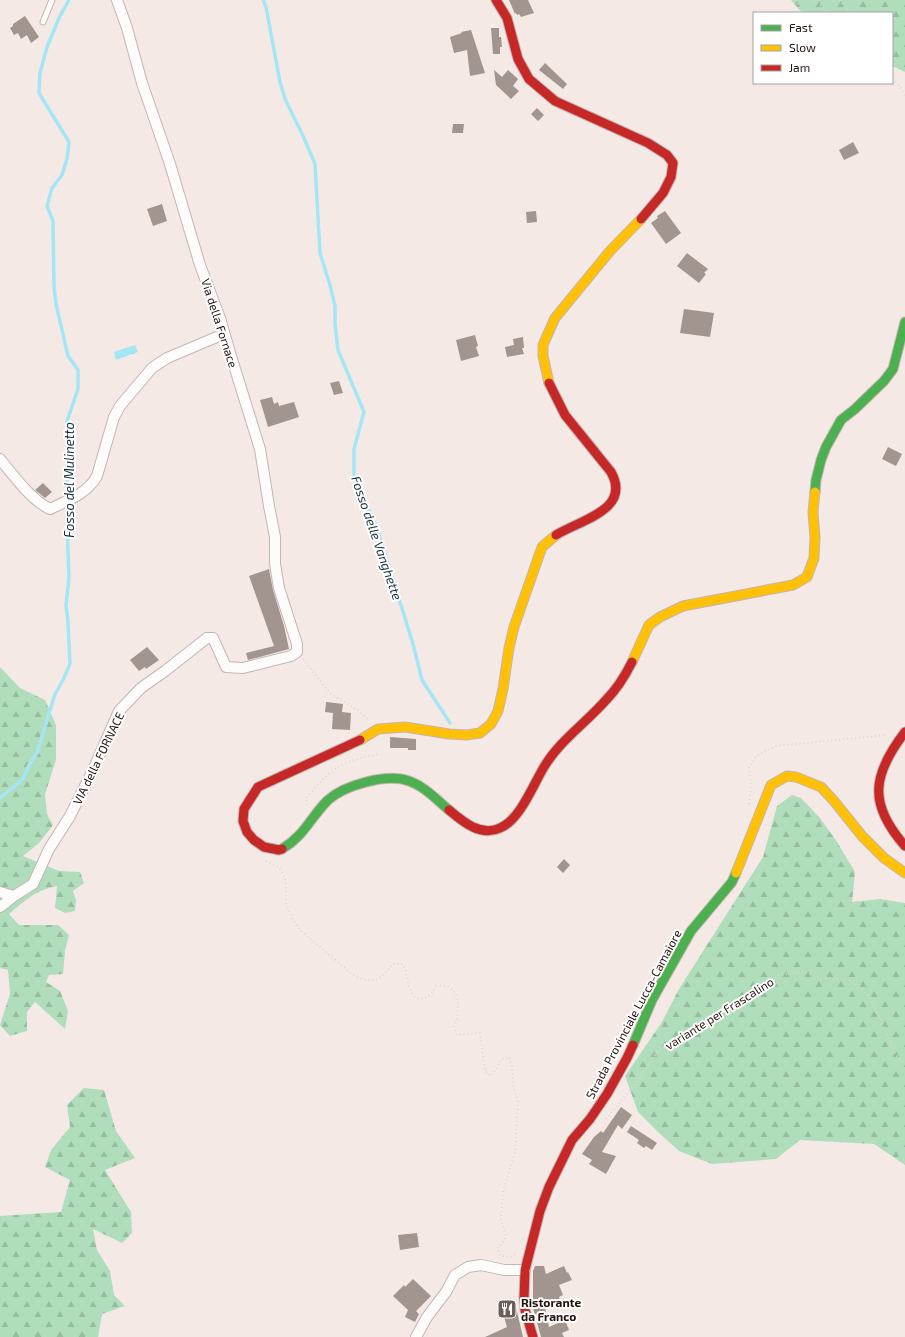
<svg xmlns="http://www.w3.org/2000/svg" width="905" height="1337" font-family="'Exo 2',sans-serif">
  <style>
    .forest { fill: url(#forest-firs) }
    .water { fill: url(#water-ripples) }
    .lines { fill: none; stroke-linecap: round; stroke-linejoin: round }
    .stream { stroke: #a5e6f5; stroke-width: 3.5 }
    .building { fill: #a2958f }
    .lane-casing { stroke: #c4b5b1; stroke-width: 7 }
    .street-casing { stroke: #c4b5b1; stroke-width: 12 }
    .fast-casing { stroke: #c4b5b1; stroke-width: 11 }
    .slow-casing { stroke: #c4b5b1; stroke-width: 11 }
    .jam-casing { stroke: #c4b5b1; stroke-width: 11 }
    .path { stroke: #dcd7d6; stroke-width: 2; stroke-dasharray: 1 3; stroke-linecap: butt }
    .lane { stroke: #fefcfb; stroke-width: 5 }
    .street { stroke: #fefcfb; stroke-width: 10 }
    .fast { stroke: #4caf50; stroke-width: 9 }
    .slow { stroke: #ffc107; stroke-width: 9 }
    .jam { stroke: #c62828; stroke-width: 9 }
    .labels { text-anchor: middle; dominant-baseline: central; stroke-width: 4; stroke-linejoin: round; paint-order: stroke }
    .street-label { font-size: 12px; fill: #25130e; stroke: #fff }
    .poi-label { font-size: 12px; font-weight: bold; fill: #25130e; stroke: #fff; text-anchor: start }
    .water-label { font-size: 13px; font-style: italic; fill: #14333a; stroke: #fff }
  </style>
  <defs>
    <pattern id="forest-firs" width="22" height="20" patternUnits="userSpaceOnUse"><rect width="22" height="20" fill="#b0ddbc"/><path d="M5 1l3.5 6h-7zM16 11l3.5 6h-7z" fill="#97bda0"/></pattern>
    <pattern id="water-ripples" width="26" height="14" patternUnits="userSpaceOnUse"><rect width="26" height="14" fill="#a5e6f5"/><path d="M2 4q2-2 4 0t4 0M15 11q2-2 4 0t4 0" fill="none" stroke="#8ec4d1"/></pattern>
  </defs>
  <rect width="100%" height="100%" fill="#f5e9e6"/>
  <path class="forest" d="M791 0H905V72L892 66V13H802Z
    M0 667 20 688 45 700 56 725V760L45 794 47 814 53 825 39 843 23 856 59 871 80 872 84 883 73 891 76 900 75 911 65 913 55 908 57 886C34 891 26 900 9 914L19 925H58L69 935 65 951 63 974 49 975 46 982 60 991 68 1011 65 1029 35 1002 27 1012V1031L10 1036 0 1025 10 994 8 970 0 968Z
    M792 795 801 798 820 818 837 842 855 872 852 902 880 899 905 903V1165L874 1144 800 1140 776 1159 712 1164 679 1151 658 1132 638 1112 625 1076 662 1022 679 989 763 857 777 806Z
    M84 1088 104 1090 116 1131 135 1158 105 1170 131 1212 132 1233 122 1243 93 1229 97 1250 110 1271 114 1295 125 1306 102 1314 98 1337H0V1216L61 1212 70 1180 45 1167 51 1150 70 1127 67 1105Z"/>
  <path class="water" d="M135 345 138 352 116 360 114 352Z"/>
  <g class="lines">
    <path class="stream" d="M263 0 266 7 280 82 285 99 304 138 315 164 320 253 330 285 335 306V324L338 350 364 412 354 449V479L377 528 413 644 422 680 450 723
      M0 798 23 779 30 763 37 753 55 694 63 680 70 664 68 622 66 605 69 578 67 522V421L78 389V370L68 356 56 304 54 286 53 221 47 206 52 188 62 175 67 159 69 142 39 93 40 73 47 47 59 18 69 0"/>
  </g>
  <path class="building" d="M509 0H528L534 13 521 17 519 14 517 15 516 13 515 14Z
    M25 16 39 37 31 43 27 35 21 39 18 33 14 35 10 28 13 26V24Z
    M491 28H499V37H501L502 47H500V54H493Z
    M471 30 485 73 470 76 467 50 454 53 450 37 462 33 461 32Z
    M545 63 567 84 563 89 539 70Z
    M494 70 502 77 508 70 518 79 513 86 519 91 511 99 496 85Z
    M537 108 544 115 538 121 531 114Z
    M453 124H464L463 133H452Z
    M853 142 859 153 844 160 839 150Z
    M162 204 167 221 153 226 147 209Z
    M536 211 537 222 527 223 526 212Z
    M665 211 681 233 666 244 651 223 658 218 657 216Z
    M687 253 708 269 704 273 706 274 699 283 677 266Z
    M684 309 714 313 710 337 680 333Z
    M475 335 478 346 476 347 479 356 461 361 456 340Z
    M523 337 524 348H522L524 354 507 357 505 347 514 345 513 339Z
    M339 381 343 393 334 395 330 383Z
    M272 397 274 404 278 402 279 406 294 402 299 417 268 427 260 400Z
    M888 447 902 454 896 466 882 459Z
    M43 483 52 492 45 498 35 490Z
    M269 569 273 590 284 626 289 649 248 660 246 653 274 646 249 576Z
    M147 647 159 660 146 669 145 667 139 671 130 660Z
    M326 702 343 704 342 712 351 713 350 730 332 729 333 713 325 712Z
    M390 737 416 739V750H408V748H390Z
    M564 859 570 865 563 873 557 867Z
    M621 1107 632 1115 622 1129 618 1125 602 1152 616 1156 606 1174 589 1164 592 1160 582 1154 594 1137 601 1131 603 1133Z
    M631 1126 657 1143 652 1150 646 1146 644 1148 637 1143 639 1140 627 1132Z
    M417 1233 419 1247 400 1250 398 1235Z
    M535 1266H544L546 1274 564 1266 567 1273 568 1272 572 1280 559 1285 563 1295 559 1297 560 1300 545 1307 549 1327 565 1320 569 1330 562 1333 564 1337H541L533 1308V1271Z
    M413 1279 431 1296 416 1311 419 1314 415 1322 405 1317 408 1310 393 1296 404 1285 405 1287Z
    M515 1303 523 1337H485L507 1327 501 1307Z"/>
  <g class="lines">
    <defs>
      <path id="lane" d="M43 22 52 0"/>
      <path id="street" d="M0 459C14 476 31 500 50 509 67 501 88 493 97 476L114 417 120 406 152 368 167 358 224 334
        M0 892 14 896
        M0 907 14 896 33 884 49 849 70 816 93 770 119 711 141 688 165 671 207 638H213L226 667 243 668 291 656 297 652V644L279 588 275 564V537L269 506 260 449 231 356 220 318 200 265 170 164 142 83 127 28 117 0
        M416 1337 427 1317 446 1292 455 1275 468 1267 481 1265 504 1270H525"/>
      <path id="fast" d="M815 492 816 480 821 460 826 447 841 420 855 409 884 381 893 369 905 322
        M282 849C305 835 310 818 328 800 345 785 387 773 409 781 424 786 437 800 449 810
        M633 1045 652 1000 691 931 732 882 736 873"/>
      <path id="slow" d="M549 383 543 356V345L555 318 610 251 641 219
        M632 662 649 625 660 617 683 606 793 585 807 577 814 558 815 538 813 512 815 492
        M360 740 378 729 405 727 449 734 467 735 480 733 491 724 498 711 503 689 509 648 514 627 542 547 556 535
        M736 873 771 785 787 776 796 777 821 787 834 801 862 836 884 858 905 873"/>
      <path id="jam" d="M496 0 507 18 518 59 529 79 555 101 648 143 667 155 673 163 671 177 663 193 641 219
        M549 383 565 415 611 472C632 510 580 520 556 535
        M905 732C872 775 868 804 905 846
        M449 810C463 822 481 837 500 828 520 820 533 785 544 767 560 740 586 723 606 700 617 689 625 676 632 662
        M282 849 279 850 264 847 254 840 247 832 243 821 244 809 258 787 360 740
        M533 1337 525 1310 524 1298 525 1270 540 1211 549 1187 572 1140 590 1119 607 1094 627 1058 633 1045"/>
    </defs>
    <use href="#lane" class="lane-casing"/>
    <use href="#street" class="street-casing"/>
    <use href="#fast" class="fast-casing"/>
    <use href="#slow" class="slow-casing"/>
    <use href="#jam" class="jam-casing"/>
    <path class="path" d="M795 0 803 13
      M814 0 829 13
      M839 0 847 9 853 13
      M892 79 901 88 905 96
      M303 659 330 693 359 711 369 720
      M749 804 751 786 749 768 756 756 776 746 887 735
      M307 805 306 798C316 787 326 775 338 767 350 760 365 757 378 754
      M266 861 279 867 284 876 286 885V903L292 918 300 930 353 975C375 985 379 981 393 964L401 963 405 968 409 988 415 998C426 1000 431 996 436 986 457 982 460 1001 457 1017 457 1020 455 1023 454 1026 454 1029 456 1033 457 1035L480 1033 485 1071 490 1076 497 1069 500 1060 509 1057 512 1067 514 1089 518 1101 515 1152 503 1191 501 1220 506 1236 503 1243 497 1248 501 1256 510 1257 517 1253
      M606 1119 637 1082 657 1052 693 1027 760 990 779 975 803 972 827 979H844L852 981 871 998 896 1055 905 1064"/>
    <use href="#lane" class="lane"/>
    <use href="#street" class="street"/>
    <use href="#fast" class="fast"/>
    <use href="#slow" class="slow"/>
    <use href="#jam" class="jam"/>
  </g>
  <defs>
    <symbol id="restaurant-square" viewBox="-11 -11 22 22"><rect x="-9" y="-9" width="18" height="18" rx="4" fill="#6e5e5a" stroke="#fff"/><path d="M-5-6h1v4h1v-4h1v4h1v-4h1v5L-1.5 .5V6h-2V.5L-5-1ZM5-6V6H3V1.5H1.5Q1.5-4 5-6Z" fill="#fff"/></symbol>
  </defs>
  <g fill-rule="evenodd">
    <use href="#restaurant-square" x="496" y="1298" width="22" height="22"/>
  </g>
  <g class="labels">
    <g class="street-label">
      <text transform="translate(220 323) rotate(72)">Via della Fornace</text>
      <text transform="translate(98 758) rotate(-64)">VIA della FORNACE</text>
      <text transform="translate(719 1013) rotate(-32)">variante per Frascalino</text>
      <text transform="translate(633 1014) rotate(-62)">Strada Provinciale Lucca-Camaiore</text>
    </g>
    <g class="poi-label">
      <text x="521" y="1302">Ristorante<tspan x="521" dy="14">da Franco</tspan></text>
    </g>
    <g class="water-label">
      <text transform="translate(69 480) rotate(-90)">Fosso del Mulinetto</text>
      <text transform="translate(377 538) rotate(71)">Fosso delle Vanghette</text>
    </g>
  </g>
  <rect x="753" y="12" width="140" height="72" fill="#ffffff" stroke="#a8a19f"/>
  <rect x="761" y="25" width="20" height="6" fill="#4caf50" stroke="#a8a19f"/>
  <text x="789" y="32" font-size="12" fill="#25130e">Fast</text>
  <rect x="761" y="45" width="20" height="6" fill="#ffc107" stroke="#a8a19f"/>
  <text x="789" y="52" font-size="12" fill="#25130e">Slow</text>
  <rect x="761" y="65" width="20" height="6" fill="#c62828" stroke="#a8a19f"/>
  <text x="789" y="72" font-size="12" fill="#25130e">Jam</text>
</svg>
